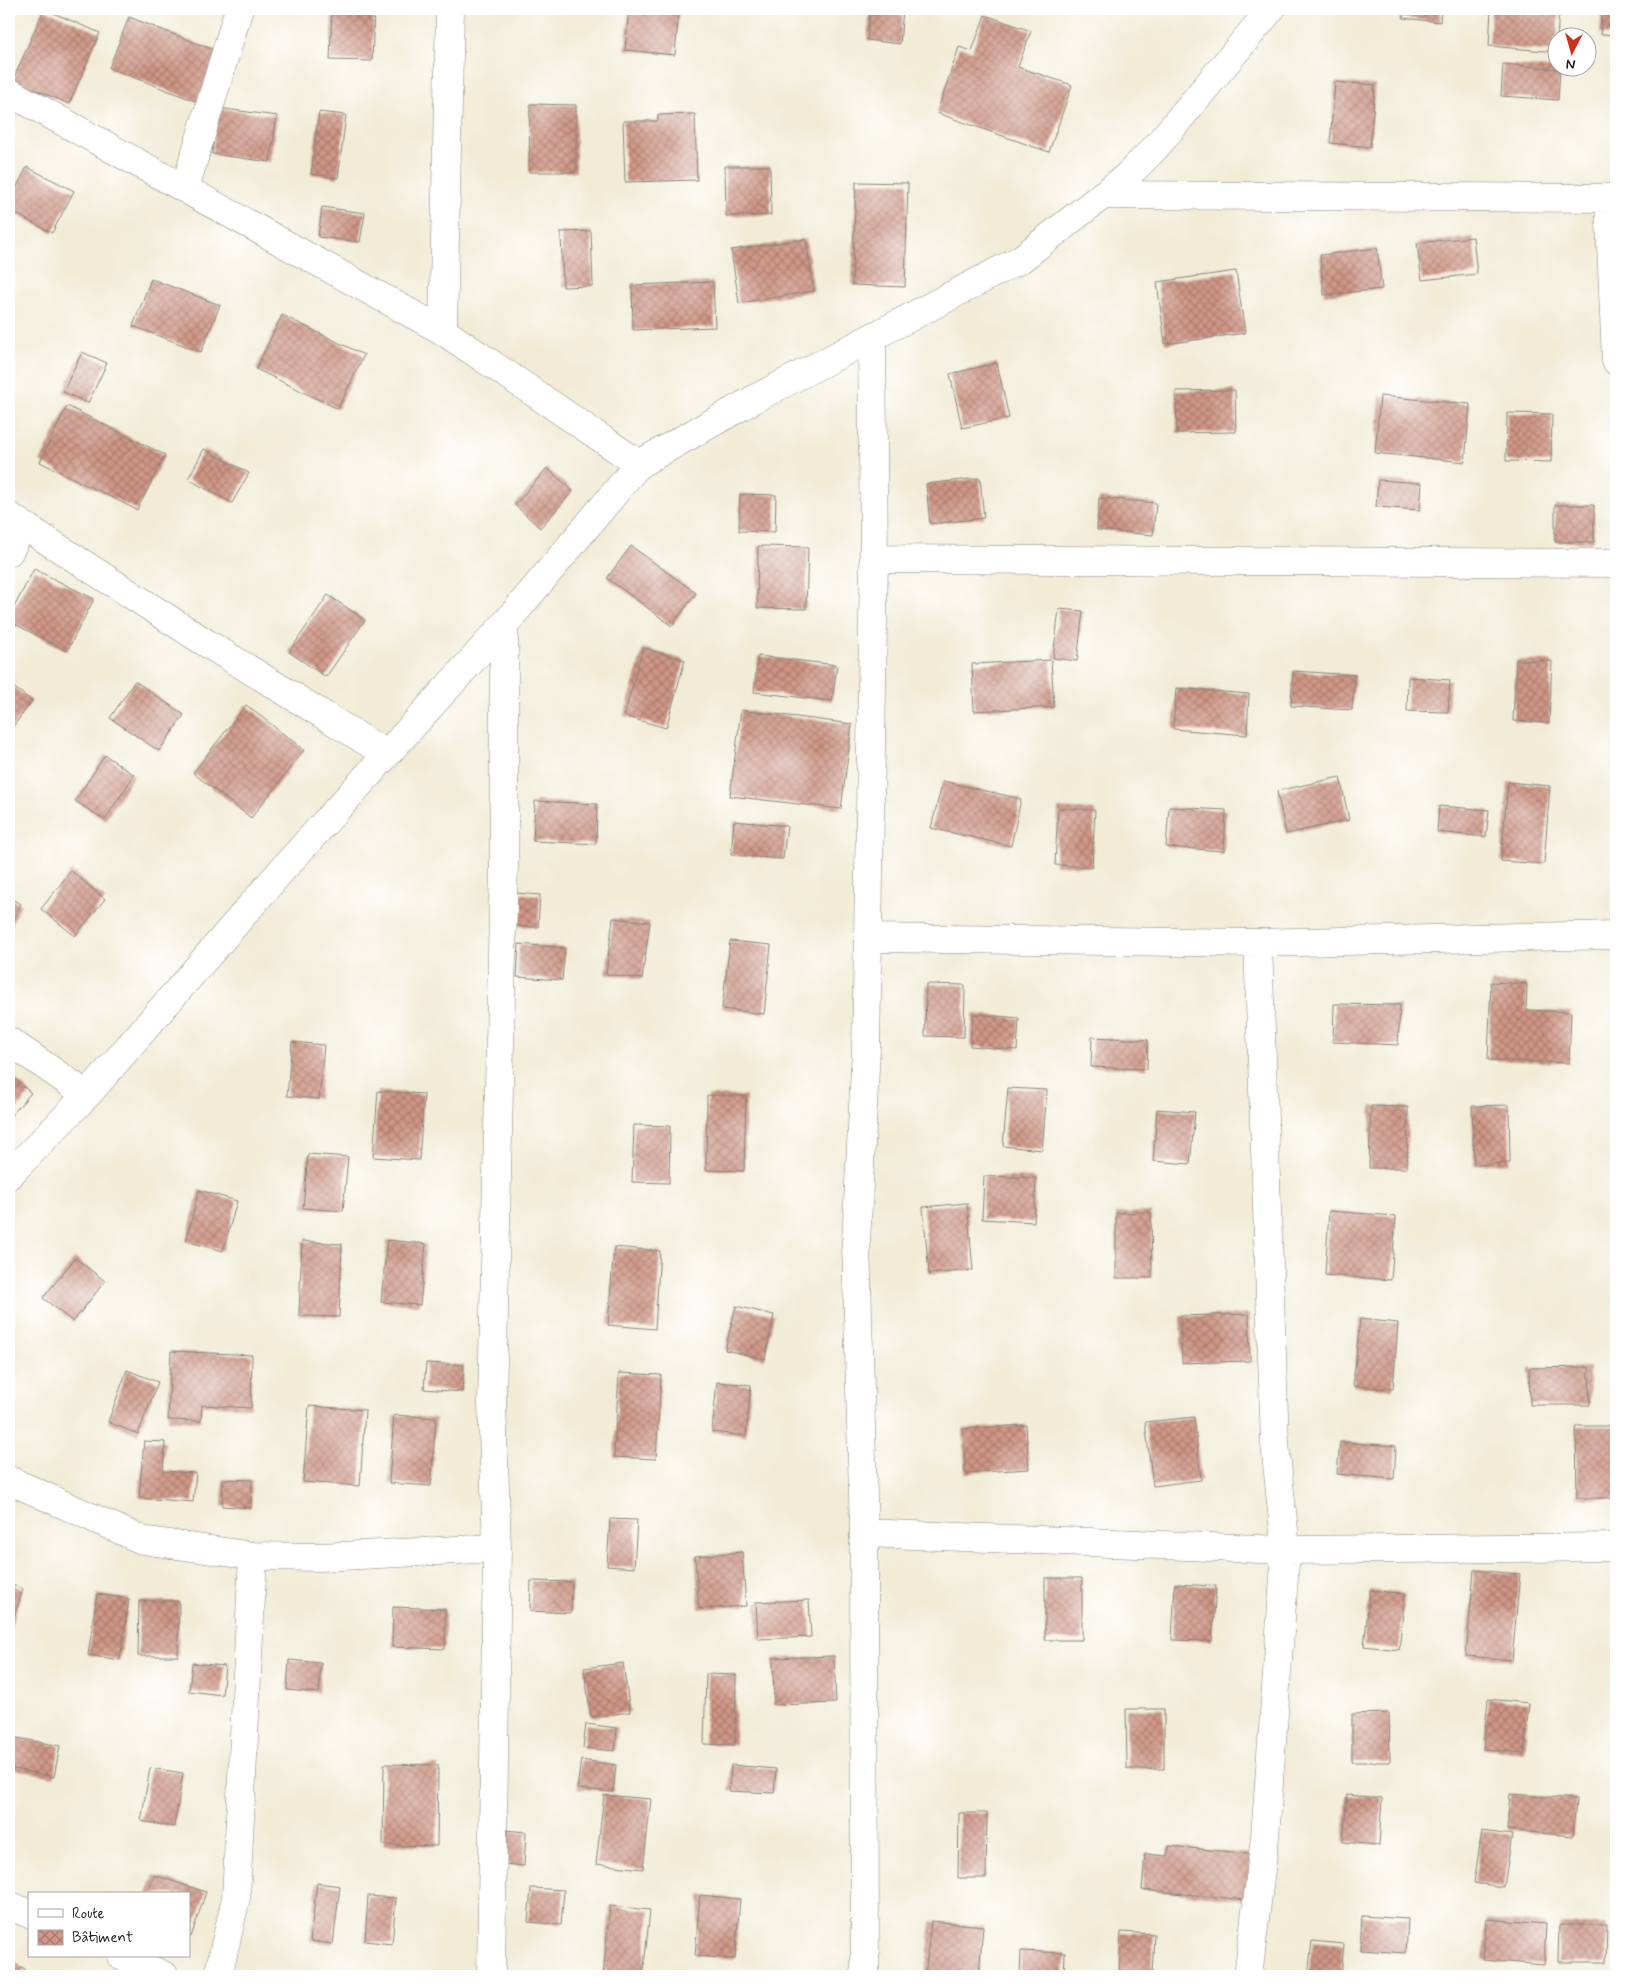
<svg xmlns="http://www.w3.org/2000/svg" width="1625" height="1985" font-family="Mynerve,sans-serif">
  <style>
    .building { fill: url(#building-cross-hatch) }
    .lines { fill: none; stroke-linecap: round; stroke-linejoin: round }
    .minor-casing { stroke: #87847a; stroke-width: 29 }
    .tertiary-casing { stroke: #87847a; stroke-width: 29 }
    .minor { stroke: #fff; stroke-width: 28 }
    .tertiary { stroke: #fff; stroke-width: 28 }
  </style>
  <defs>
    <pattern id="building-cross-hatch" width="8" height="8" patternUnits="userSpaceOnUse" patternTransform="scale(1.25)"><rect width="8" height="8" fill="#d09786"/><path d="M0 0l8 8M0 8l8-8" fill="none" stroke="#a87a6d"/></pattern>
  </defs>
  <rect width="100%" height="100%" fill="#fff"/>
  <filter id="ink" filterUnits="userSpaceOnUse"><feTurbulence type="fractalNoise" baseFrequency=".02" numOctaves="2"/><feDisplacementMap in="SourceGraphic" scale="10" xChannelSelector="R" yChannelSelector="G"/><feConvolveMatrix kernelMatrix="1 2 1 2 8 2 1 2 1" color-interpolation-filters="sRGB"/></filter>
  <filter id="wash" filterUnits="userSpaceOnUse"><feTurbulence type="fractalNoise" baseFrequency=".0096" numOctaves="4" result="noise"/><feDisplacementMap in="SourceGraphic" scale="20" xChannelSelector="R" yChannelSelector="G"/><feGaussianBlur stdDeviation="1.12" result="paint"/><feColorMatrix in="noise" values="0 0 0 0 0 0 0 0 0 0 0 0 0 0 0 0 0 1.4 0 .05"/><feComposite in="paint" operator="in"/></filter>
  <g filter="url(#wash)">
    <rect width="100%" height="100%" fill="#f2ecd7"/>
    <g id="blocks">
      <path class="building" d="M44 9 100 33 69 104 13 80Z
        M332 9H374L372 61 330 60Z
        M629 9H679L675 55 625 50Z
        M870 9H903L900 44 867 40Z
        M1404 9H1441L1440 22 1403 18Z
        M1491 9 1559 11 1556 52 1489 46Z
        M1602 9H1616V35L1600 34Z
        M985 15 1031 31 1018 67 1072 85 1049 152 937 113 959 47 972 51Z
        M129 17 217 51 198 102 109 68Z
        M1503 64 1560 69 1558 100 1501 96Z
        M1335 82 1375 85 1370 147 1330 143Z
        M530 104 576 105V172H529Z
        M218 108 277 116 270 162 212 154Z
        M319 112 346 115 338 178 311 174Z
        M695 114 697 180 625 182 623 121H658V115Z
        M725 166H770L771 215 726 216Z
        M27 167 74 191 52 233 9 210V201Z
        M856 182 908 183 905 287 852 285Z
        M322 207 365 213 360 242 318 237Z
        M591 231 593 286 563 287 561 232Z
        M1473 237 1477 274 1422 280 1417 243Z
        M806 239 814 291 739 303 731 250Z
        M1377 248 1382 289 1324 295 1320 255Z
        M1236 271 1245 333 1165 344 1157 282Z
        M151 279 220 305 201 352 133 326Z
        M713 282 715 327 633 330 632 285Z
        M282 315 364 355 338 409 256 369Z
        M82 352 107 363 88 403 63 392Z
        M997 363 1009 418 962 428 950 374Z
        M1235 390 1236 432 1177 433 1176 391Z
        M1380 396 1470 404 1465 462 1375 453Z
        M67 406 165 455 137 510 40 462Z
        M1507 413 1552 414 1551 462 1506 461Z
        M204 449 249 473 232 503 188 479Z
        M547 468 573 491 540 528 515 505Z
        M980 478 984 518 930 524 926 484Z
        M1378 480 1422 483 1420 510 1376 507Z
        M740 494 776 495 775 532 739 531Z
        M1099 498 1156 503 1153 535 1097 530Z
        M1555 505H1594V542H1555Z
        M631 546 696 593 672 626 607 578Z
        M758 546 808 547 806 609 757 608Z
        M34 569 94 599 67 651 9 621V617Z
        M328 595 365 620 326 677 289 652Z
        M1059 609 1083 611 1077 661 1053 658Z
        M643 648 685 660 666 728 624 716Z
        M758 656 837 665 832 701 754 692Z
        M1051 660 1054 707 974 711 972 664Z
        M1516 660 1552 661 1549 723 1513 721Z
        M1293 671 1355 675 1352 710 1291 706Z
        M1408 677 1450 680 1448 712 1407 711Z
        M135 681 184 715 159 751 110 718Z
        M9 684 32 701 9 732Z
        M1176 688 1249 694 1247 735 1173 729Z
        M246 705 304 750 251 818 193 773Z
        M741 710 852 724 841 809 730 796Z
        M105 755 134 775 105 820 75 801Z
        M1340 777 1349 820 1286 834 1277 791Z
        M943 781 1021 799 1011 846 931 828Z
        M1508 782 1550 786 1544 864 1501 861Z
        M535 801 597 804 596 844 533 841Z
        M1439 806 1489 810 1486 837 1437 832Z
        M1169 807 1226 810 1224 851 1166 847Z
        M1058 808 1095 810 1092 867 1055 865Z
        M734 821 787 826 783 859 731 855Z
        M71 871 105 899 75 936 41 909Z
        M516 893 540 895 538 927 514 926Z
        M9 898 21 904 9 929Z
        M613 918 650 922 642 979 606 974Z
        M730 941 771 945 764 1014 722 1009Z
        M519 944 565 948 562 980 517 977Z
        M1491 982 1527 984 1526 1010 1571 1012 1569 1063 1488 1060Z
        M926 984 965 985 964 1037 925 1036Z
        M1334 1004 1400 1005 1398 1045 1333 1042Z
        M973 1014 1019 1018 1017 1050 970 1046Z
        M1092 1037 1148 1040 1147 1069 1091 1067Z
        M292 1042 324 1045 319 1099 287 1096Z
        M9 1074 31 1093 9 1118Z
        M1008 1088 1047 1090 1042 1150 1003 1146Z
        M378 1091 424 1094 419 1160 373 1157Z
        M707 1095 746 1096 744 1171 706 1170Z
        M1509 1105 1510 1163 1474 1165 1472 1106Z
        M1371 1106 1408 1107 1407 1168H1369Z
        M1157 1109 1195 1112 1190 1164 1153 1161Z
        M634 1125 670 1126 669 1183 632 1182Z
        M308 1154 348 1157 343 1211 303 1208Z
        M984 1176 1036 1178 1034 1222 982 1219Z
        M199 1190 237 1201 223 1251 186 1241Z
        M967 1203 973 1270 929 1274 923 1207Z
        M1329 1211 1396 1216 1391 1280 1325 1275Z
        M1151 1212 1152 1278H1116V1213Z
        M387 1240 426 1244 420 1305 381 1302Z
        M302 1241 342 1244 339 1317 299 1316Z
        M614 1247 660 1251 655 1329 608 1325Z
        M75 1258 105 1281 73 1322 43 1298Z
        M736 1306 774 1315 765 1359 725 1350Z
        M1249 1314 1250 1361 1182 1363 1180 1316Z
        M1360 1319 1398 1323 1393 1389 1353 1386Z
        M171 1351 252 1355 251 1408 202 1405 201 1421 168 1420Z
        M426 1363 464 1365 462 1392 424 1389Z
        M1589 1367 1590 1405H1530L1529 1368Z
        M127 1370 158 1382 138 1434 108 1422Z
        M619 1373 661 1375 656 1459 614 1457Z
        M717 1382 751 1385 746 1436 712 1432Z
        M309 1406 365 1410 360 1486 303 1482Z
        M394 1415 436 1418 431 1486 389 1483Z
        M1194 1417 1201 1480 1153 1486 1145 1422Z
        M1026 1425 1029 1469 965 1473 963 1429Z
        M1576 1426H1616V1498H1577Z
        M144 1441 165 1442 163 1471 196 1473 193 1502 139 1498Z
        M1340 1442 1396 1446 1394 1479 1337 1474Z
        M223 1479 252 1480 251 1508 222 1506Z
        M610 1519 637 1520 634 1568 607 1566Z
        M742 1552 746 1606 699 1609 695 1556Z
        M1474 1570 1520 1574 1512 1660 1466 1656Z
        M1045 1578H1082V1640H1045Z
        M531 1581 572 1582 571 1613 530 1611Z
        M9 1584 23 1589 9 1632Z
        M1175 1584 1216 1586 1212 1641 1172 1640Z
        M1370 1590 1405 1594 1399 1650 1364 1646Z
        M97 1594 129 1599 120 1660 88 1655Z
        M809 1600 811 1637 758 1639 756 1602Z
        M139 1601H179L178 1656H138Z
        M393 1607 445 1609V1649L392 1647Z
        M834 1656 836 1703 774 1705 773 1658Z
        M289 1660 321 1663 319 1693 287 1690Z
        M192 1663 225 1666 222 1695 189 1691Z
        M623 1663 630 1712 591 1717 584 1668Z
        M706 1674 736 1675 735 1745 704 1744Z
        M1488 1699 1529 1703 1524 1753 1483 1749Z
        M1126 1709H1164V1769H1127Z
        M1389 1713 1390 1762H1352V1714Z
        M586 1724 617 1728 615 1751 583 1748Z
        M12 1737 60 1746 54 1777 9 1768V1751Z
        M581 1760 616 1765 613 1792 577 1789Z
        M384 1764 438 1765 437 1846 383 1845Z
        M731 1765 776 1769 774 1793 729 1791Z
        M150 1768 183 1773 174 1827 141 1821Z
        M1510 1794 1576 1799 1573 1836 1507 1830Z
        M604 1795 651 1799 643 1869 596 1864Z
        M1347 1795 1382 1798 1379 1845 1343 1842Z
        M959 1813H987L986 1878H958Z
        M505 1830 526 1832 524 1866 503 1864Z
        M1482 1831 1512 1835 1504 1887 1474 1883Z
        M1169 1846 1252 1854 1247 1900 1142 1890 1145 1854 1167 1856Z
        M154 1875 206 1892 191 1937 189 1936V1894H147Z
        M317 1883 340 1886 333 1944 310 1941Z
        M531 1888 564 1890 561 1925 528 1922Z
        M700 1895 740 1899 735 1959 695 1956Z
        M368 1896 396 1898 392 1944 365 1941Z
        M610 1906 650 1910 643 1976H603Z
        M1362 1916 1408 1919 1406 1953 1360 1950Z
        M1486 1919 1546 1924 1544 1965 1483 1960Z
        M931 1921 983 1926 979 1976H925Z
        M1559 1925H1607L1606 1962H1558Z
        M1121 1932 1154 1934 1152 1976H1119Z
        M1312 1941 1344 1944 1341 1976H1308Z
        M1021 1951 1065 1953 1064 1976H1020Z
        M9 1961 25 1969 21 1976H9Z"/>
    </g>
  </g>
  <g filter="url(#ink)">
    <use href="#blocks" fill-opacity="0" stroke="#87847a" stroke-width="1"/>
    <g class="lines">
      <defs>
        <path id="minor" d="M9 92 443 331 639 464
          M185 188 239 9
          M1102 195 1616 198
          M1609 198 1616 361
          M443 331 450 9
          M9 516 203 641 387 754
          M9 552 23 525
          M874 559 1616 563
          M868 938 1258 943 1616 935
          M9 1041 87 1095
          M9 1480 142 1540 253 1556 321 1557 497 1548
          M864 1533 1286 1550 1616 1547
          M9 1905 29 1914
          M121 1956 165 1976
          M218 1976 236 1898 253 1556
          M491 1976 497 1548 492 1402 504 863V625
          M865 1976 864 1533 856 1242 866 1049 868 938 874 559 872 338
          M1248 1976 1265 1837 1286 1550 1275 1444 1258 943"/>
        <path id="tertiary" d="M9 1175 87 1095 282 870 504 625 639 464 758 397 1021 259 1126 177 1155 148 1271 9"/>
      </defs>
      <use href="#minor" class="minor-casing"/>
      <use href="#tertiary" class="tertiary-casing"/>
      <use href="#minor" class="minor"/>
      <use href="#tertiary" class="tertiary"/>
    </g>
  </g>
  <rect width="1625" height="1985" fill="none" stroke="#fff" stroke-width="30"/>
  <rect x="28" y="1892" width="162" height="65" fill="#ffffff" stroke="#a4a4a4"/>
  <rect x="38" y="1909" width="25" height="8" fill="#ffffff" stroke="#a4a4a4"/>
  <text x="72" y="1918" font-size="15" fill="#1c1c1c">Route</text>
  <rect x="38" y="1930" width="25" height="15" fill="url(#building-cross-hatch)" stroke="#a4a4a4"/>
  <text x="72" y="1942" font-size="15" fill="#1c1c1c">Bâtiment</text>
  <g transform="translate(1572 52) rotate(186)"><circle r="24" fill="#ffffff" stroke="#a4a4a4"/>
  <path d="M0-4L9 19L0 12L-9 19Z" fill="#c8321e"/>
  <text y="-8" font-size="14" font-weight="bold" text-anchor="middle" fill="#1c1c1c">N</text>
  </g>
</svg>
